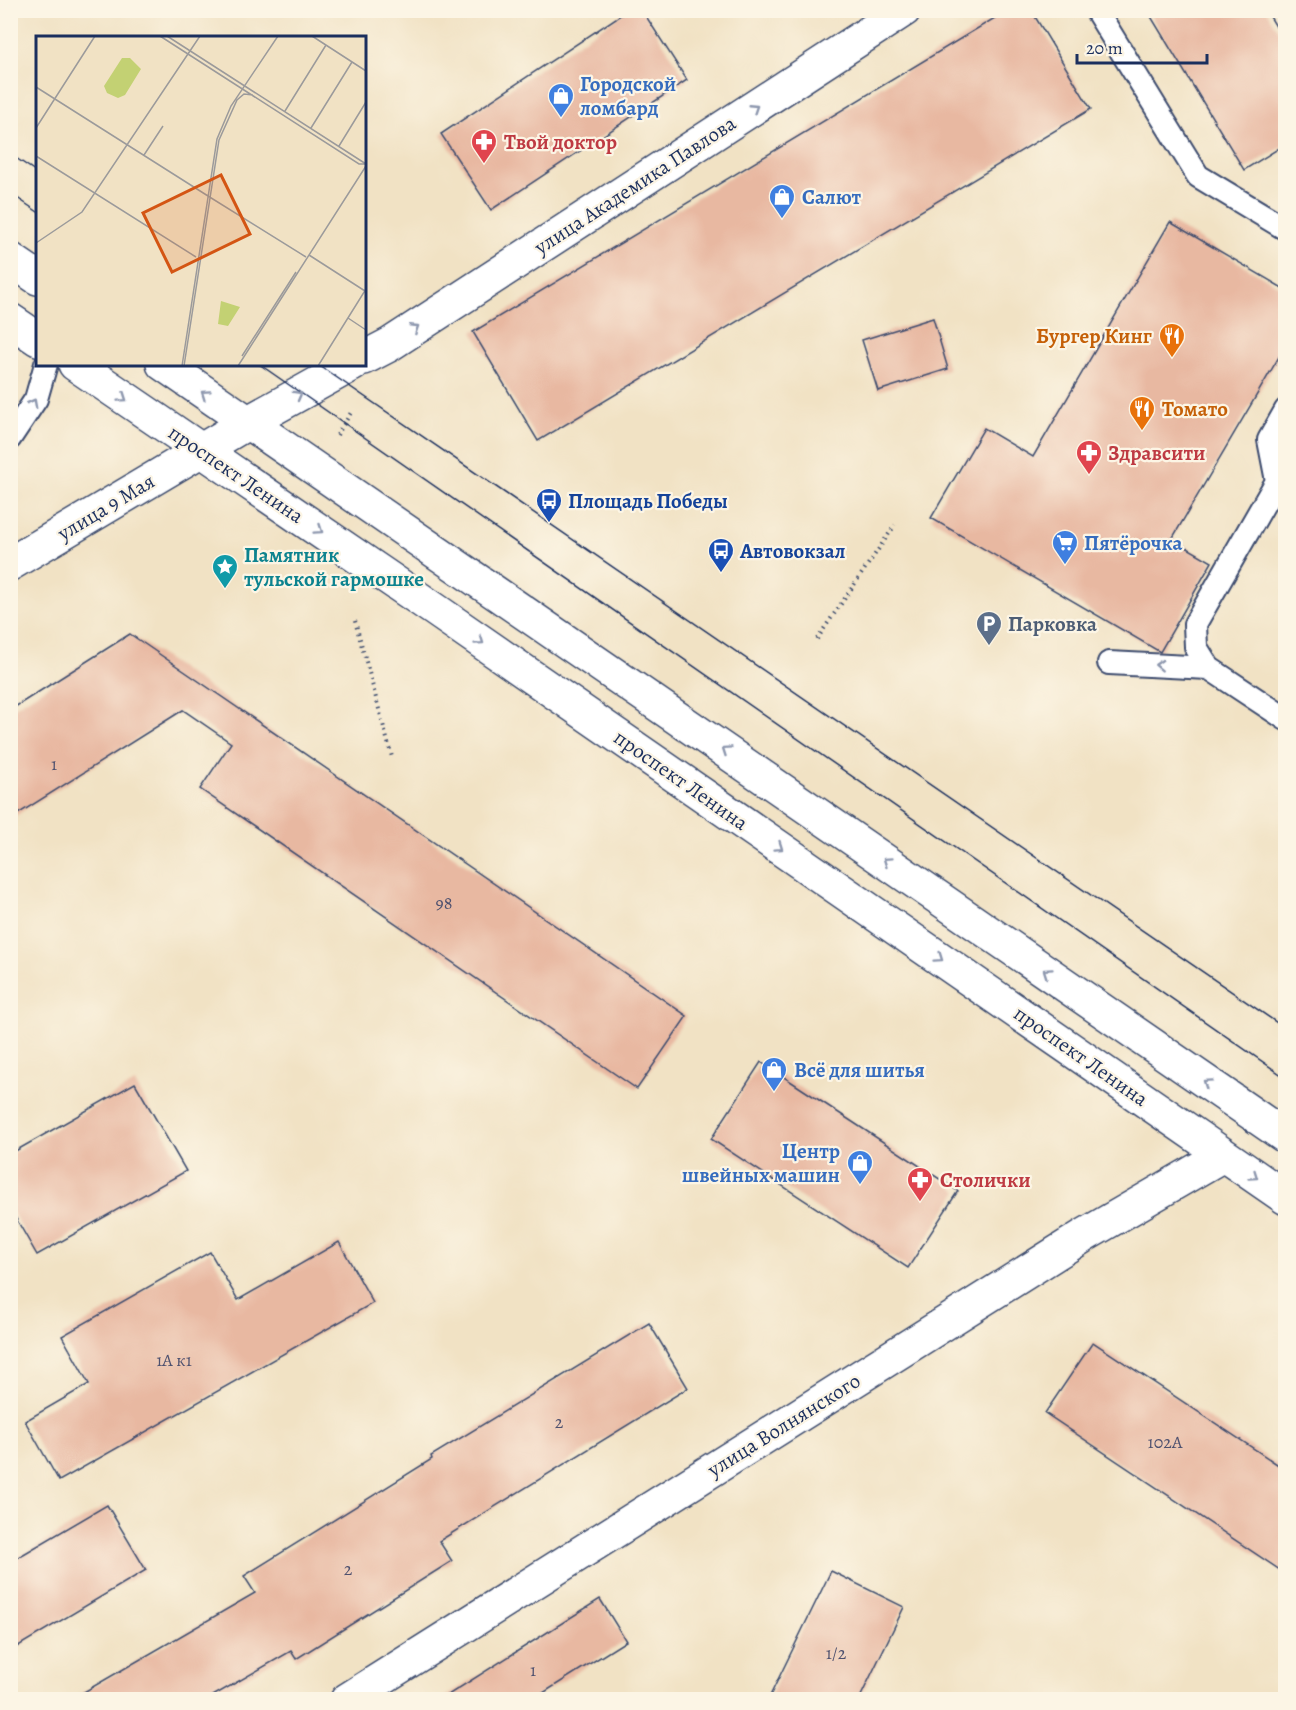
<svg xmlns="http://www.w3.org/2000/svg" width="1296" height="1710" font-family="Alegreya,serif">
  <style>
    .building { fill: #e8b8a1 }
    .lines { fill: none; stroke-linecap: round; stroke-linejoin: round }
    .service-casing { stroke: #3b4a6d; stroke-width: 26 }
    .minor-casing { stroke: #3b4a6d; stroke-width: 36 }
    .primary-casing { stroke: #3b4a6d; stroke-width: 36 }
    .path { stroke: #3b4a6d; stroke-width: 4; stroke-dasharray: 1.5 4.5; stroke-linecap: butt }
    .service { stroke: #fff; stroke-width: 22 }
    .minor { stroke: #fff; stroke-width: 33 }
    .primary { stroke: #fff; stroke-width: 33 }
    .tram { stroke: #1b2f5e; stroke-width: 1.5 }
    .oneway { stroke: #8d97ae }
    .labels { text-anchor: middle; dominant-baseline: central; stroke-width: 4.5; stroke-linejoin: round; paint-order: stroke }
    .number-label { font-size: 18px; fill: #4e516f }
    .shop-label { font-size: 21px; font-weight: bold; fill: #366cbe; stroke: #fcf5e5; text-anchor: start }
    .health-label { font-size: 21px; font-weight: bold; fill: #be3a42; stroke: #fcf5e5; text-anchor: start }
    .street-label { font-size: 21px; fill: #1b2f5e; stroke: #fcf5e5 }
    .food-label { font-size: 21px; font-weight: bold; fill: #c56008; stroke: #fcf5e5; text-anchor: end }
    .transit-label { font-size: 21px; font-weight: bold; fill: #164399; stroke: #fcf5e5; text-anchor: start }
    .culture-label { font-size: 21px; font-weight: bold; fill: #0d838f; stroke: #fcf5e5; text-anchor: start }
    .service-label { font-size: 21px; font-weight: bold; fill: #4e5e75; stroke: #fcf5e5; text-anchor: start }
    .inset-road { fill: none; stroke: #9b9a9b; stroke-width: 1.5 }
    .view { fill: #d45514; fill-opacity: 0.15; stroke: #d45514; stroke-width: 3 }
    .inset-edge { fill: none; stroke: #1b2f5e; stroke-width: 3 }
  </style>
  <rect width="100%" height="100%" fill="#fcf5e5"/>
  <filter id="ink" filterUnits="userSpaceOnUse"><feTurbulence type="fractalNoise" baseFrequency=".0167" numOctaves="2"/><feDisplacementMap in="SourceGraphic" scale="12" xChannelSelector="R" yChannelSelector="G"/><feConvolveMatrix kernelMatrix="1 2 1 2 8 2 1 2 1" color-interpolation-filters="sRGB"/></filter>
  <filter id="wash" filterUnits="userSpaceOnUse"><feTurbulence type="fractalNoise" baseFrequency=".008" numOctaves="4" result="noise"/><feDisplacementMap in="SourceGraphic" scale="24" xChannelSelector="R" yChannelSelector="G"/><feGaussianBlur stdDeviation="1.35" result="paint"/><feColorMatrix in="noise" values="0 0 0 0 0 0 0 0 0 0 0 0 0 0 0 0 0 1.4 0 .05"/><feComposite in="paint" operator="in"/></filter>
  <g filter="url(#wash)">
    <rect width="100%" height="100%" fill="#f1e2c4"/>
    <g id="blocks">
      <path class="building" d="M628 10H642L687 80 491 210 441 134Z
        M1008 10H1031L1091 109 538 441 473 332Z
        M1147 10H1266L1286 43V144L1244 170Z
        M1170 222 1286 290V345L1172 539 1212 562 1160 652 931 518 984 428 1033 457Z
        M933 318 948 369 878 391 862 340Z
        M130 634 687 1016 637 1089 200 789 231 743 183 710 10 819V710Z
        M761 1062 958 1191 908 1268 711 1139Z
        M135 1083 186 1171 37 1255 10 1208V1154Z
        M339 1242 373 1303 59 1481 25 1421 89 1384 62 1336 210 1252 238 1300Z
        M649 1323 688 1388 439 1541 452 1561 296 1659 291 1651 206 1700H70L255 1593 244 1576 432 1459 431 1456Z
        M1093 1342 1286 1470V1574L1045 1413Z
        M107 1505 146 1570 10 1651V1562Z
        M831 1571 904 1607 859 1700H768Z
        M600 1599 626 1641 532 1700H440Z"/>
    </g>
  </g>
  <g filter="url(#ink)">
    <use href="#blocks" fill-opacity="0" stroke="#3b4a6d" stroke-width="1.5"/>
    <g class="lines">
      <defs>
        <path id="service" d="M1096 10 1198 176 1286 229
          M1286 410 1269 440 1277 481 1195 624 1196 647 1209 668 1286 719
          M10 438 36 399 46 364
          M1109 663 1209 668"/>
        <path id="minor" d="M364 358 389 345 904 10
          M247 423 353 364
          M347 1700 1085 1235 1223 1155"/>
        <path id="primary" d="M10 259 38 278
          M10 320 38 339
          M75 364 434 609 1286 1198
          M163 364 1286 1137
          M10 564 247 423"/>
      </defs>
      <use href="#service" class="service-casing"/>
      <use href="#minor" class="minor-casing"/>
      <use href="#primary" class="primary-casing"/>
      <path class="path" d="M337 435 352 411
        M355 621 392 757
        M817 639 895 525"/>
      <use href="#service" class="service"/>
      <use href="#minor" class="minor"/>
      <use href="#primary" class="primary"/>
      <path class="tram" d="M10 154 38 173
        M10 193 38 212
        M259 364 1286 1078
        M317 364 1286 1029"/>
    </g>
    <defs><path id="oneway-chevron" d="M-2-3.5L2.5 0L-2 3.5" fill="none" stroke-width="1.6" stroke-linecap="round" stroke-linejoin="round" transform="scale(1.5)"/></defs>
    <g class="oneway">
      <use href="#oneway-chevron" transform="translate(754 108) rotate(-33)"/>
      <use href="#oneway-chevron" transform="translate(415 328) rotate(-33)"/>
      <use href="#oneway-chevron" transform="translate(205 394) rotate(-145)"/>
      <use href="#oneway-chevron" transform="translate(298 395) rotate(-29)"/>
      <use href="#oneway-chevron" transform="translate(123 398) rotate(34)"/>
      <use href="#oneway-chevron" transform="translate(33 403) rotate(-62)"/>
      <use href="#oneway-chevron" transform="translate(319 530) rotate(34)"/>
      <use href="#oneway-chevron" transform="translate(480 641) rotate(35)"/>
      <use href="#oneway-chevron" transform="translate(1159 665) rotate(-177)"/>
      <use href="#oneway-chevron" transform="translate(726 750) rotate(-146)"/>
      <use href="#oneway-chevron" transform="translate(779 847) rotate(35)"/>
      <use href="#oneway-chevron" transform="translate(887 861) rotate(-145)"/>
      <use href="#oneway-chevron" transform="translate(939 958) rotate(35)"/>
      <use href="#oneway-chevron" transform="translate(1047 972) rotate(-145)"/>
      <use href="#oneway-chevron" transform="translate(1207 1083) rotate(-145)"/>
      <use href="#oneway-chevron" transform="translate(1254 1176) rotate(35)"/>
    </g>
  </g>
  <defs>
    <symbol id="shop-pin" viewBox="-11 -11 22 30"><path d="M0 17L-7.5 6A9.5 9.5 0 1 1 7.5 6Z" fill="#3f7fe0" stroke="#fcf5e5"/><path d="M-5-2.5h2.3a2.7 3.5 0 0 1 5.4 0H5L5.5 6h-11ZM-1.5-2.5h3a1.5 2.3 0 0 0-3 0Z" fill="#fff"/></symbol>
    <symbol id="pharmacy-pin" viewBox="-11 -11 22 30"><path d="M0 17L-7.5 6A9.5 9.5 0 1 1 7.5 6Z" fill="#e0444e" stroke="#fcf5e5"/><path d="M-2-6h4v4h4v4h-4v4h-4v-4h-4v-4h4Z" fill="#fff"/></symbol>
    <symbol id="restaurant-pin" viewBox="-11 -11 22 30"><path d="M0 17L-7.5 6A9.5 9.5 0 1 1 7.5 6Z" fill="#e8710a" stroke="#fcf5e5"/><path d="M-5-6h1v4h1v-4h1v4h1v-4h1v5L-1.5 .5V6h-2V.5L-5-1ZM5-6V6H3V1.5H1.5Q1.5-4 5-6Z" fill="#fff"/></symbol>
    <symbol id="bus-pin" viewBox="-11 -11 22 30"><path d="M0 17L-7.5 6A9.5 9.5 0 1 1 7.5 6Z" fill="#1a4fb4" stroke="#fcf5e5"/><path d="M-5-6H5V4H4V6H2V4H-2V6H-4V4H-5ZM-3.5-4V0h7V-4ZM-3.5 1.2v1.5H-2V1.2ZM2 1.2v1.5H3.5V1.2Z" fill="#fff"/></symbol>
    <symbol id="supermarket-pin" viewBox="-11 -11 22 30"><path d="M0 17L-7.5 6A9.5 9.5 0 1 1 7.5 6Z" fill="#3f7fe0" stroke="#fcf5e5"/><path d="M-6-5.5h2.5l.6 2H6L4.5 2H-2.5L-4.4-4H-6ZM-1.5 3.2a1.3 1.3 0 1 0 .1 0ZM3 3.2a1.3 1.3 0 1 0 .1 0Z" fill="#fff"/></symbol>
    <symbol id="sight-pin" viewBox="-11 -11 22 30"><path d="M0 17L-7.5 6A9.5 9.5 0 1 1 7.5 6Z" fill="#0f9aa8" stroke="#fcf5e5"/><path d="M0-6L1.8-2.2L6-1.7L2.9 1.2L3.7 5.4L0 3.3L-3.7 5.4L-2.9 1.2L-6-1.7L-1.8-2.2Z" fill="#fff"/></symbol>
    <symbol id="parking-pin" viewBox="-11 -11 22 30"><path d="M0 17L-7.5 6A9.5 9.5 0 1 1 7.5 6Z" fill="#5c6f8a" stroke="#fcf5e5"/><path d="M-3.5-5.5H1a3.5 3.5 0 0 1 0 7H-1V5.5H-3.5ZM-1-3.4V-.6H.8a1.4 1.4 0 0 0 0-2.8Z" fill="#fff"/></symbol>
  </defs>
  <g fill-rule="evenodd">
    <use href="#shop-pin" x="546" y="81" width="30" height="40"/>
    <use href="#pharmacy-pin" x="469" y="127" width="30" height="40"/>
    <use href="#shop-pin" x="767" y="182" width="30" height="40"/>
    <use href="#restaurant-pin" x="1157" y="321" width="30" height="40"/>
    <use href="#restaurant-pin" x="1127" y="394" width="30" height="40"/>
    <use href="#pharmacy-pin" x="1074" y="438" width="30" height="40"/>
    <use href="#bus-pin" x="534" y="486" width="30" height="40"/>
    <use href="#supermarket-pin" x="1050" y="528" width="30" height="40"/>
    <use href="#bus-pin" x="706" y="536" width="30" height="40"/>
    <use href="#sight-pin" x="210" y="552" width="30" height="40"/>
    <use href="#parking-pin" x="974" y="609" width="30" height="40"/>
    <use href="#shop-pin" x="759" y="1055" width="30" height="40"/>
    <use href="#shop-pin" x="845" y="1148" width="30" height="40"/>
    <use href="#pharmacy-pin" x="905" y="1165" width="30" height="40"/>
  </g>
  <g class="labels">
    <g class="number-label">
      <text x="54" y="764">1</text>
      <text x="444" y="903">98</text>
      <text x="174" y="1360">1А к1</text>
      <text x="559" y="1422">2</text>
      <text x="1165" y="1442">102А</text>
      <text x="348" y="1569">2</text>
      <text x="836" y="1653">1/2</text>
      <text x="533" y="1670">1</text>
    </g>
    <g class="shop-label">
      <text x="580" y="84">Городской<tspan x="580" dy="24">ломбард</tspan></text>
      <text x="802" y="197">Салют</text>
      <text x="1084" y="543">Пятёрочка</text>
      <text x="794" y="1070">Всё для шитья</text>
      <text x="840" y="1151" text-anchor="end">Центр<tspan x="840" dy="24">швейных машин</tspan></text>
    </g>
    <g class="health-label">
      <text x="504" y="142">Твой доктор</text>
      <text x="1108" y="453">Здравсити</text>
      <text x="940" y="1180">Столички</text>
    </g>
    <g class="street-label">
      <text transform="translate(635 185) rotate(-33)">улица Академика Павлова</text>
      <text transform="translate(236 474) rotate(34)">проспект Ленина</text>
      <text transform="translate(106 507) rotate(-31)">улица 9 Мая</text>
      <text transform="translate(681 780) rotate(35)">проспект Ленина</text>
      <text transform="translate(1081 1056) rotate(35)">проспект Ленина</text>
      <text transform="translate(784 1425) rotate(-32)">улица Волнянского</text>
    </g>
    <g class="food-label">
      <text x="1152" y="336">Бургер Кинг</text>
      <text x="1162" y="409" text-anchor="start">Томато</text>
    </g>
    <g class="transit-label">
      <text x="568" y="501">Площадь Победы</text>
      <text x="740" y="551">Автовокзал</text>
    </g>
    <g class="culture-label">
      <text x="244" y="555">Памятник<tspan x="244" dy="24">тульской гармошке</tspan></text>
    </g>
    <g class="service-label">
      <text x="1008" y="624">Парковка</text>
    </g>
  </g>
  <g transform="translate(36 36)">
    <rect width="330" height="330" fill="#f1e2c4"/>
    <path d="M86 22H94L105 33 89 59 82 62 71 57 68 50ZM185 265 204 271 192 290 182 288Z" fill="#c3d173"/>
    <path class="inset-road" d="M124 0 323 128H330M131 0 330 128M276 0 330 35M0 51 172 160M249 75 290 9M0 92 59 0M275 92 316 26M303 110 330 66M108 119 127 90M0 120 160 221M172 160 270 221M0 207 46 176 164 0M273 219 329 255M312 282 330 294M206 320 260 236M146 330 181 103 195 70 242 0M148 330 183 104 201 64 208 58 217 59M202 330 330 130M282 330 330 253"/>
    <path class="view" d="M185 139 214 198 136 236 107 177Z"/>
    <rect width="330" height="330" class="inset-edge"/>
  </g>
  <rect width="1296" height="1710" fill="none" stroke="#fcf5e5" stroke-width="36"/>
  <path d="M1077 54v9h130v-9" fill="none" stroke="#1b2f5e" stroke-width="3"/>
  <text x="1086" y="54" font-size="18" fill="#1b2f5e" stroke="#fcf5e5" stroke-width="4.5" paint-order="stroke">20 m</text>
</svg>
